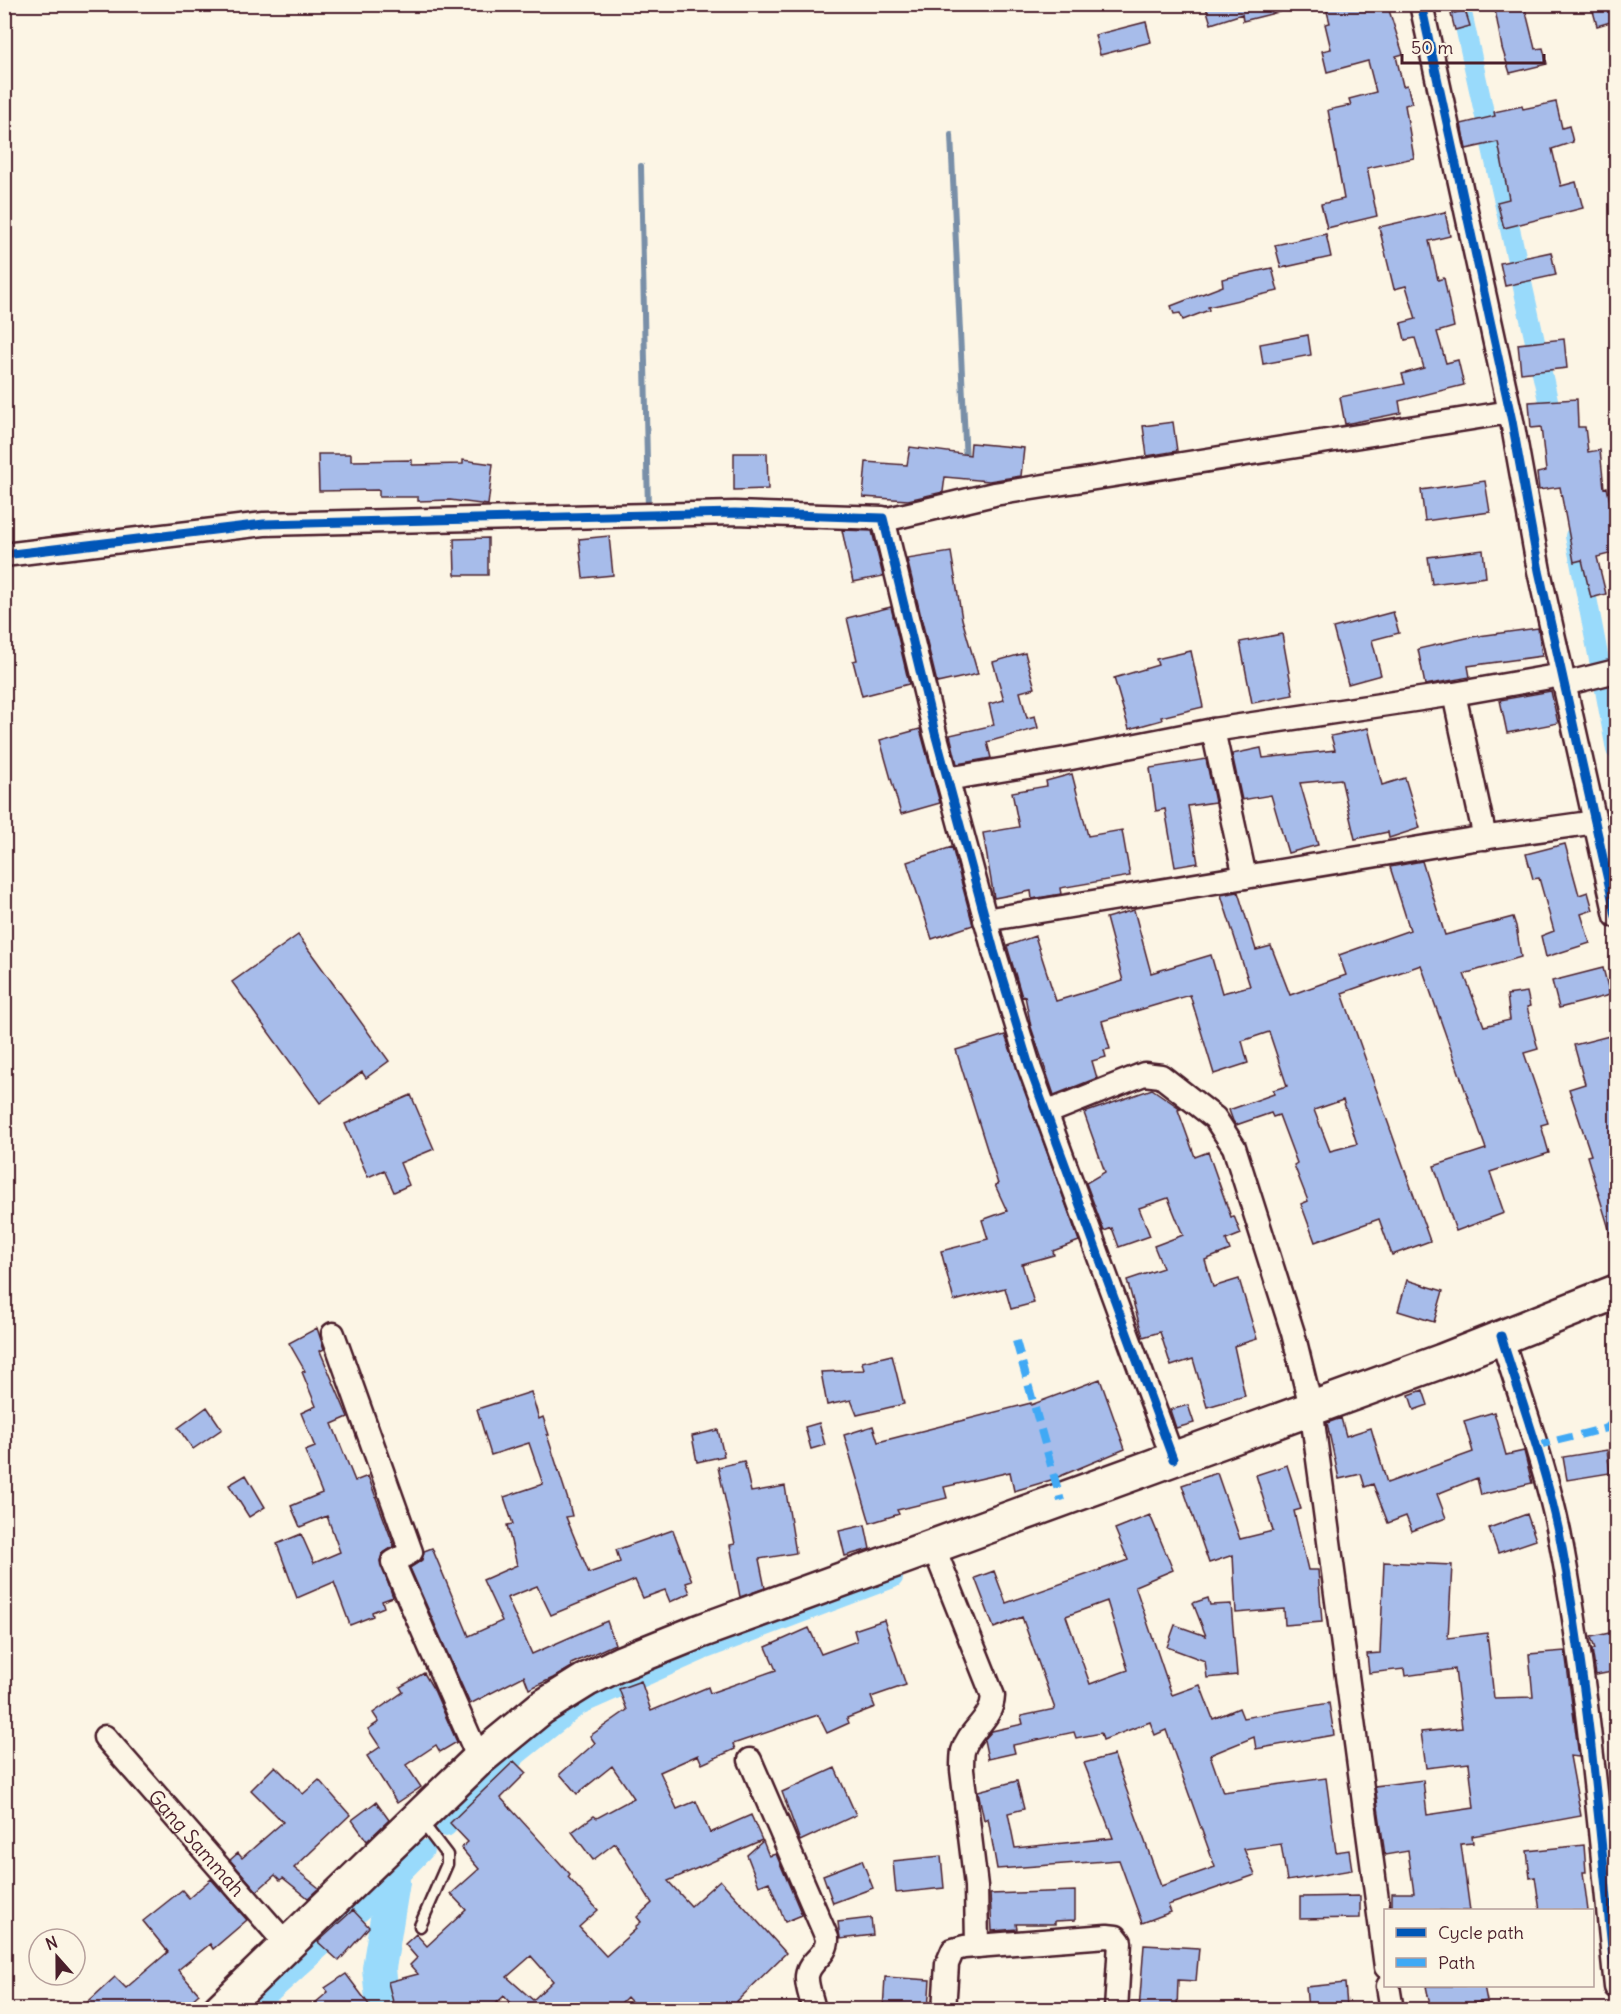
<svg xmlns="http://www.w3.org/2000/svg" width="1621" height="2014" font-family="Delius,sans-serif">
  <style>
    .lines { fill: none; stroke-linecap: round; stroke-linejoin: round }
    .stream { stroke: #798fa8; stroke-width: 6 }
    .canal { stroke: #99dafb; stroke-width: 20 }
    .river { stroke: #99dafb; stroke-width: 34 }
    .building { fill: #a7bcea; stroke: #4a1f2b; stroke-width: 1.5; fill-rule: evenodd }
    .lane-casing { stroke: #4a1f2b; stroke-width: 15 }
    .street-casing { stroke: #4a1f2b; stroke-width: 27 }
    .primary-casing { stroke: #4a1f2b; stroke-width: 38 }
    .lane { stroke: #fcf5e5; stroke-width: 10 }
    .street { stroke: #fcf5e5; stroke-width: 22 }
    .primary { stroke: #fcf5e5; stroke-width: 33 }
    .quiet { stroke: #3fa9f5; stroke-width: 8; stroke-dasharray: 15 8; stroke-linecap: butt }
    .cycleway-casing { stroke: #fcf5e5; stroke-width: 13 }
    .cycleway { stroke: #0057b8; stroke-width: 9 }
    .labels { text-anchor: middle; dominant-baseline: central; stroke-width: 4.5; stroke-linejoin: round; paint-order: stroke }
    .street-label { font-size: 20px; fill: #4a1f2b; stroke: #fcf5e5 }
  </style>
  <rect width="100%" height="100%" fill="#fcf5e5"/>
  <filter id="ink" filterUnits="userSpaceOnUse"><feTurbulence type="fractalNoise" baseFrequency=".0167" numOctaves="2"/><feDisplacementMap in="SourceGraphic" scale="12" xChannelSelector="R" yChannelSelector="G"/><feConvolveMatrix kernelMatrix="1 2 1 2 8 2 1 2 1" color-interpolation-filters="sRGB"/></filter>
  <g filter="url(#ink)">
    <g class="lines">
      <path class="stream" d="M951 135 966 463
        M641 166 648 510"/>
      <path class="canal" d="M1460 4 1554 427
        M1575 536 1599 660
        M1605 690 1616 750
        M446 1827 518 1754 579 1705 703 1650 893 1578
        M252 2010 393 1882 424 1850"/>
      <path class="river" d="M383 2010 379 1968 393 1882"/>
    </g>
    <path class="building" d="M1205 4H1286L1287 10 1243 21 1242 14 1211 24Z
      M1325 4H1387L1403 54 1396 56 1403 86 1407 85 1412 103 1405 105 1414 158 1367 168 1377 216 1327 228 1321 204 1344 199 1328 110 1351 105 1349 99 1376 92 1368 61 1327 72 1322 51 1331 49 1325 24 1330 23Z
      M1494 4H1524L1535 49 1543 48 1547 64 1510 73 1502 48Z
      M1614 4 1617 20 1597 26 1593 11Z
      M1465 10 1470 26 1455 30 1451 14Z
      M1146 22 1151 42 1100 55 1095 35Z
      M1556 102 1562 128 1569 126 1573 142 1552 149 1561 186 1576 182 1583 208 1504 228 1497 202 1509 199 1498 142 1466 149 1461 124 1495 116 1494 112 1522 106 1523 109Z
      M1445 212 1450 236 1429 241 1438 280 1444 278 1454 327 1437 332 1446 363 1458 360 1464 385 1399 401 1401 413 1345 424 1340 397 1405 384 1402 374 1424 368 1415 338 1405 340 1401 323 1416 319 1406 286 1394 289 1379 227Z
      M1326 234 1331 257 1281 268 1275 245Z
      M1551 252 1556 275 1505 286 1500 263Z
      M1272 268 1278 291 1208 307 1209 310 1183 320 1180 313 1174 314 1171 306 1223 286 1222 279Z
      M1308 335 1311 355 1263 364 1260 344Z
      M1564 339 1567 368 1521 373 1518 344Z
      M1577 399 1578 427H1585L1588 452 1600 450 1604 488 1607 487 1614 522H1617V552L1597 557 1606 594 1591 598 1582 560 1574 562 1560 487 1539 490 1537 473 1546 471 1541 427 1531 428 1529 402Z
      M1173 422 1177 451 1147 456 1143 426Z
      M971 443 1024 448 1021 476 989 481 945 477 943 492 908 500 863 497 866 462 907 465 910 447 970 455Z
      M734 453H767L768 489 734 490Z
      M318 454H351V461L412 460V465L463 464V460L493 464 488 505 450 500 418 501V497H379V490L319 491Z
      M1485 481 1490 512 1425 521 1421 490Z
      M842 530 872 531 883 576 853 582Z
      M609 536 613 575 583 578 579 539Z
      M488 538V575H455L454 539Z
      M1483 550 1486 577 1432 584 1428 557Z
      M951 552 962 619 978 674 937 683 907 559Z
      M891 607 909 684 862 696 853 661 857 660 847 618Z
      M1393 612 1399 633 1372 640 1381 675 1348 684 1333 628Z
      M1538 628 1542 656 1468 666 1470 677 1425 685 1418 649 1471 637Z
      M1282 634 1293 695 1252 703 1240 642Z
      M1191 651 1203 707 1161 717 1162 720 1129 729 1114 678 1158 665 1156 659Z
      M1025 653 1035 688 1020 692 1027 718 1035 716 1038 728 987 742 991 758 957 764 950 735 994 725 989 704 1004 700 993 662Z
      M1551 691 1558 723 1507 733 1500 700Z
      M1368 728 1382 785 1405 778 1420 828 1389 838 1388 832 1355 839 1341 779 1300 783 1318 845 1288 853 1271 795 1242 800 1232 754 1261 748 1263 758 1335 750 1331 736Z
      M920 729 940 803 901 814 880 740Z
      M1206 759 1215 802 1188 806 1198 863 1175 867 1165 809 1156 811 1150 768Z
      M1072 774 1088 836 1122 830 1130 876 1060 888 1061 894 1032 899 1031 891 994 898 983 833 1019 827 1012 792 1047 786 1046 781Z
      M1565 844 1579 895 1588 892 1593 910 1581 914 1590 943 1546 957 1541 936 1554 931 1539 878 1533 879 1526 854Z
      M952 847 973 925 932 939 907 862Z
      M1422 861 1445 935 1513 917 1516 926 1521 957 1464 974 1484 1026 1510 1020 1507 995 1527 992 1530 1006 1527 1007 1538 1049 1524 1053 1548 1123 1541 1125 1549 1153 1490 1172 1504 1213 1456 1231 1434 1166 1486 1149 1421 965 1342 993 1430 1241 1392 1255 1379 1219 1315 1242 1301 1204 1308 1201 1294 1165 1297 1163 1279 1115 1273 1117 1271 1113 1236 1125 1233 1121 1229 1110 1274 1094 1273 1090 1287 1086 1269 1032 1242 1041 1248 1063 1214 1074 1190 995 1102 1021 1110 1049 1104 1050 1106 1057 1092 1061 1097 1078 1054 1095 1031 1027 1025 996 1022 997 1007 946 1035 936 1056 1001 1123 981 1106 918 1134 910 1151 973 1211 955 1222 993 1250 986 1221 895 1238 892 1256 950 1271 946 1290 995 1346 975 1339 955 1410 930 1390 867ZM1343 1100 1357 1144 1330 1151 1314 1110Z
      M298 935 389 1061 366 1078 362 1072 320 1103 232 982Z
      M1603 968 1610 995 1559 1008 1552 981Z
      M1617 1034V1238L1612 1239 1587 1156 1591 1155 1569 1089 1585 1084 1574 1045Z
      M1005 1035 1079 1241 1053 1251 1054 1255 1022 1264 1034 1303 1011 1309 1005 1288 954 1301 941 1251 988 1239 982 1220 1007 1211 995 1185 998 1184 956 1050Z
      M1152 1089 1181 1109 1178 1110 1195 1157 1208 1152 1231 1217 1234 1216 1241 1234 1226 1240 1230 1250 1205 1260 1213 1287 1239 1279 1257 1339 1234 1346 1245 1396 1207 1407 1193 1359 1171 1366 1160 1332 1143 1337 1127 1280 1163 1268 1154 1246 1183 1235 1168 1198 1139 1208 1150 1236 1119 1247 1112 1228 1104 1231 1086 1183 1105 1172 1084 1113Z
      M411 1095 434 1149 400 1163 409 1185 394 1192 384 1170 368 1177 345 1124Z
      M1407 1280 1443 1291 1434 1322 1398 1311Z
      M317 1328 324 1349 320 1351 348 1417 332 1424 355 1481 368 1476 394 1546 382 1554 380 1561 393 1597 382 1601 384 1607 372 1612 373 1616 350 1625 334 1582 297 1598 277 1544 301 1534 314 1563 340 1552 327 1516 300 1527 291 1506 322 1493 305 1451 315 1447 301 1413 316 1406 302 1372 305 1371 289 1343Z
      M892 1355 904 1404 857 1415 851 1400 827 1405 821 1372 864 1370 862 1362Z
      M1100 1379 1125 1449 1051 1480 1014 1491 1010 1472 944 1487 947 1498 897 1510 899 1514 870 1523 844 1435 873 1426 878 1442 1031 1403V1405Z
      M1423 1390 1428 1405 1414 1410 1409 1395Z
      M531 1392 539 1419 543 1417 549 1435H547L568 1500 572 1516 566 1517 589 1573 620 1562 616 1550 673 1530 692 1581 686 1583 690 1593 670 1602 665 1590 643 1598 635 1580 551 1615 537 1586 507 1598 532 1654 607 1621 615 1644 571 1664 572 1667 553 1678 529 1689 524 1676 470 1704 410 1568 422 1560 424 1551 432 1548 469 1636 502 1621 483 1580 517 1565 507 1525 513 1524 504 1497 543 1484 529 1443 491 1455 477 1409Z
      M1188 1405 1194 1423 1176 1428 1170 1410Z
      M207 1407 222 1429 193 1449 178 1428Z
      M1494 1412 1506 1455 1524 1451 1532 1483 1481 1495 1477 1478 1437 1494 1446 1518 1412 1531 1406 1516 1388 1523 1373 1484 1365 1487 1361 1474 1339 1479 1327 1423 1341 1418 1346 1436 1371 1428 1387 1483 1473 1452 1464 1421Z
      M819 1423 825 1445 811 1449 805 1427Z
      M718 1430 724 1456 697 1462 692 1436Z
      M1607 1450 1610 1473 1567 1480 1563 1457Z
      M744 1461 751 1492 785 1486 796 1553 759 1559 765 1588 740 1597 730 1545 735 1544 718 1467Z
      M1287 1465 1301 1509 1294 1511 1308 1570H1318L1322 1622 1285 1625 1284 1609 1236 1613 1233 1555 1209 1563 1182 1485 1217 1473 1240 1539 1273 1531 1256 1475Z
      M246 1475 265 1507 249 1517 229 1485Z
      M1527 1514 1536 1540 1498 1553 1489 1528Z
      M1150 1515 1173 1570 1135 1586 1172 1695 1200 1685 1213 1719 1239 1708 1243 1718 1329 1703 1334 1735 1256 1749 1254 1737 1210 1755 1223 1792 1326 1778 1336 1852 1349 1850 1352 1870 1287 1881 1281 1844 1244 1849 1255 1875 1168 1905 1171 1912 1142 1923 1119 1860 997 1869 988 1818 984 1820 978 1791 1017 1781 1024 1809 1008 1813 1015 1848 1113 1838 1084 1763 1114 1755 1161 1886 1215 1867 1166 1730 1155 1735 1150 1722 1103 1740 1101 1733 1076 1738 1074 1732 1013 1745 1015 1753 988 1759 984 1740 992 1731 1023 1724 1021 1716 1055 1709 1022 1617 994 1628 975 1578 994 1571 1006 1603 1128 1560 1115 1529ZM1107 1601 1128 1670 1090 1684 1066 1616Z
      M865 1525 870 1549 845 1556 839 1531Z
      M1384 1562 1452 1565 1448 1638 1487 1633 1494 1698 1533 1697 1529 1654 1565 1651 1579 1757 1570 1756 1581 1816 1472 1836 1473 1843 1461 1844 1470 1911 1392 1910V1893H1414L1408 1851 1385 1855 1375 1786 1423 1780 1427 1815 1474 1808 1469 1763 1426 1768 1421 1732 1462 1728 1455 1669 1405 1676 1404 1669 1369 1673 1367 1654 1380 1653Z
      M1208 1598 1210 1605 1231 1604 1237 1675 1207 1678 1205 1661 1167 1647 1175 1625 1206 1636 1193 1603Z
      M884 1620 906 1685 871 1697 875 1707 847 1718 849 1723 827 1733 818 1715 733 1744 735 1749 702 1764 698 1755 660 1772 677 1809 696 1801 710 1833 751 1815 762 1840 668 1881 691 1906 720 1880 786 1953 728 2010H639L627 1997 614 2010H516L504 1996 489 2010H395L388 1982 418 1974 410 1965 417 1958 405 1944 416 1934 427 1946 466 1910 451 1894 479 1869 461 1848 468 1842 450 1823 514 1761 526 1773 501 1798 570 1874 568 1877 598 1910 579 1927 606 1956 636 1929 635 1927 641 1922 637 1917 652 1903 615 1843 593 1860 572 1832 594 1816 597 1818 634 1798 612 1766 577 1794 560 1774 595 1743 590 1736 627 1710 619 1689 641 1681 651 1711 708 1687 710 1693 776 1670 766 1647 809 1628 821 1654 857 1641 854 1630ZM531 1956 553 1981 533 2000 507 1977Z
      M1614 1632 1617 1671 1596 1675 1592 1649H1595L1591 1637Z
      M424 1673 434 1690 457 1742 440 1752 436 1745 406 1765 421 1787 397 1803 367 1756 380 1747 368 1729 379 1722 373 1713 403 1692 400 1687Z
      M275 1766 303 1794 319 1780 350 1815 294 1868 319 1888 308 1898 283 1878 280 1880 275 1875 257 1891 230 1860 238 1853 242 1858 283 1822 251 1790Z
      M835 1768 856 1815 800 1841 782 1792Z
      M376 1802 389 1820 367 1841 352 1820Z
      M763 1841 769 1856 776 1854 802 1915 785 1922 769 1882 759 1886 747 1855Z
      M1584 1845 1586 1872H1583L1588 1911H1540L1535 1877 1530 1878 1527 1851Z
      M941 1856 944 1888 896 1893 893 1861Z
      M862 1860 873 1888 833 1903 823 1875Z
      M211 1879 247 1920 213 1949 210 1944 178 1970 199 1994 181 2010H79L115 1977 126 1988 168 1952 143 1921 182 1890 189 1898Z
      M1075 1891V1920L1055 1921V1924H1016L1017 1929 992 1931 990 1894Z
      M1360 1896V1918L1300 1919V1897Z
      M353 1910 369 1927 339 1961 318 1942Z
      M871 1918 873 1935 840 1939 838 1922Z
      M1144 1945 1199 1948 1196 1981 1178 1980 1177 2010H1139Z
      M346 1974 373 2010H307L328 1992 325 1988Z
      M885 1977 930 1980 928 2010H883Z
      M1345 1983 1347 2006 1308 2010 1306 1987Z
      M1426 1986H1484L1487 2001 1431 2010Z"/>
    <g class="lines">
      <defs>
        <path id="lane" d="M420 1926 447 1864V1855L421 1821"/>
        <g id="street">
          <path d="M1421 4 1512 421 1539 571 1616 916"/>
          <path d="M884 520 994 494 1510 412"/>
          <path d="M4 555 264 524 735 513 883 518 935 733 994 951 1030 1069 1173 1459"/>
          <path d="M1564 684 1616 671"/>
          <path d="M1454 694 1485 838"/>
          <path d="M1213 730 1245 877"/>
          <path d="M947 779 1066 759 1213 730 1454 694 1562 675"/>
          <path d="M985 920 1474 839 1596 822"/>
          <path d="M1046 1113 1144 1074 1161 1076 1215 1118 1234 1147 1293 1333 1311 1407 1386 1967"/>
          <path d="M333 1334 411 1552 393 1562 479 1759"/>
          <path d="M1501 1336C1521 1400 1545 1465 1559 1532 1588 1682 1600 1835 1616 1987"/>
          <path d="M934 1548 993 1696C992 1720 969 1729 963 1751 962 1756 962 1764 962 1770L976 1886 977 1946"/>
          <path id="s1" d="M105 1737 288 1946"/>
          <path d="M750 1760 827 1938C828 1956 809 1960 807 1976 806 1986 812 1999 814 2010"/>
          <path d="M1388 1986 1392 2010"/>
          <path d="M944 2010 947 1964 953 1950 964 1947 1107 1936 1116 1937 1120 1942 1116 2010"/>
        </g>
        <path id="primary" d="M220 2010 479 1759 541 1708 586 1680 621 1663 698 1632 1442 1361 1616 1292"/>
      </defs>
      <use href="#lane" class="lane-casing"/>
      <use href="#street" class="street-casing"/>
      <use href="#primary" class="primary-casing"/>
      <use href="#lane" class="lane"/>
      <use href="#street" class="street"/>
      <use href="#primary" class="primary"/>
      <path class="quiet" d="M1016 1341 1061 1501
        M1535 1446 1607 1428 1616 1419"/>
      <defs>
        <path id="cycleway" d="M1421 4 1512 421 1539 571 1616 916
          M4 555 264 524 735 513 883 518 935 733 994 951 1030 1069 1173 1459
          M1501 1336C1521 1400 1545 1465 1559 1532 1588 1682 1600 1835 1616 1987"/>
      </defs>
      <use href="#cycleway" class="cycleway-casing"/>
      <use href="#cycleway" class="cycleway"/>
    </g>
  </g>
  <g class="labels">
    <g class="street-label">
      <text stroke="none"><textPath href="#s1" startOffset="140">Gang Sammah</textPath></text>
    </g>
  </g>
  <rect width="1621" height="2014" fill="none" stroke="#fcf5e5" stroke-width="24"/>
  <rect x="12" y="12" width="1597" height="1990" fill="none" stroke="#4a1f2b" stroke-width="2" filter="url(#ink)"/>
  <rect x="1384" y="1909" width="210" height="78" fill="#fcf5e5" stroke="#b59f9b" stroke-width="1.5"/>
  <rect x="1396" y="1928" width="30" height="9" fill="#0057b8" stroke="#b59f9b" stroke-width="1.5"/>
  <text x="1438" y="1939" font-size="18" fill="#4a1f2b">Cycle path</text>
  <rect x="1396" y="1958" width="30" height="9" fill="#3fa9f5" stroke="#b59f9b" stroke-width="1.5"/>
  <text x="1438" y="1969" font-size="18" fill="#4a1f2b">Path</text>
  <g transform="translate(57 1957) rotate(339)"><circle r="28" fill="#fcf5e5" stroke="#b59f9b" stroke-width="1.5"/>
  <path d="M0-4.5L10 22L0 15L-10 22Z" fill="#4a1f2b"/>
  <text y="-9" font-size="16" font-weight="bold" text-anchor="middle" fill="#4a1f2b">N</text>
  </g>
  <path d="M1402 54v9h142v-9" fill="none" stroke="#4a1f2b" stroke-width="3"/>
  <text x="1411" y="54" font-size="18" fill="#4a1f2b" stroke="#fcf5e5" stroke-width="4.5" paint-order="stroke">50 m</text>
</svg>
